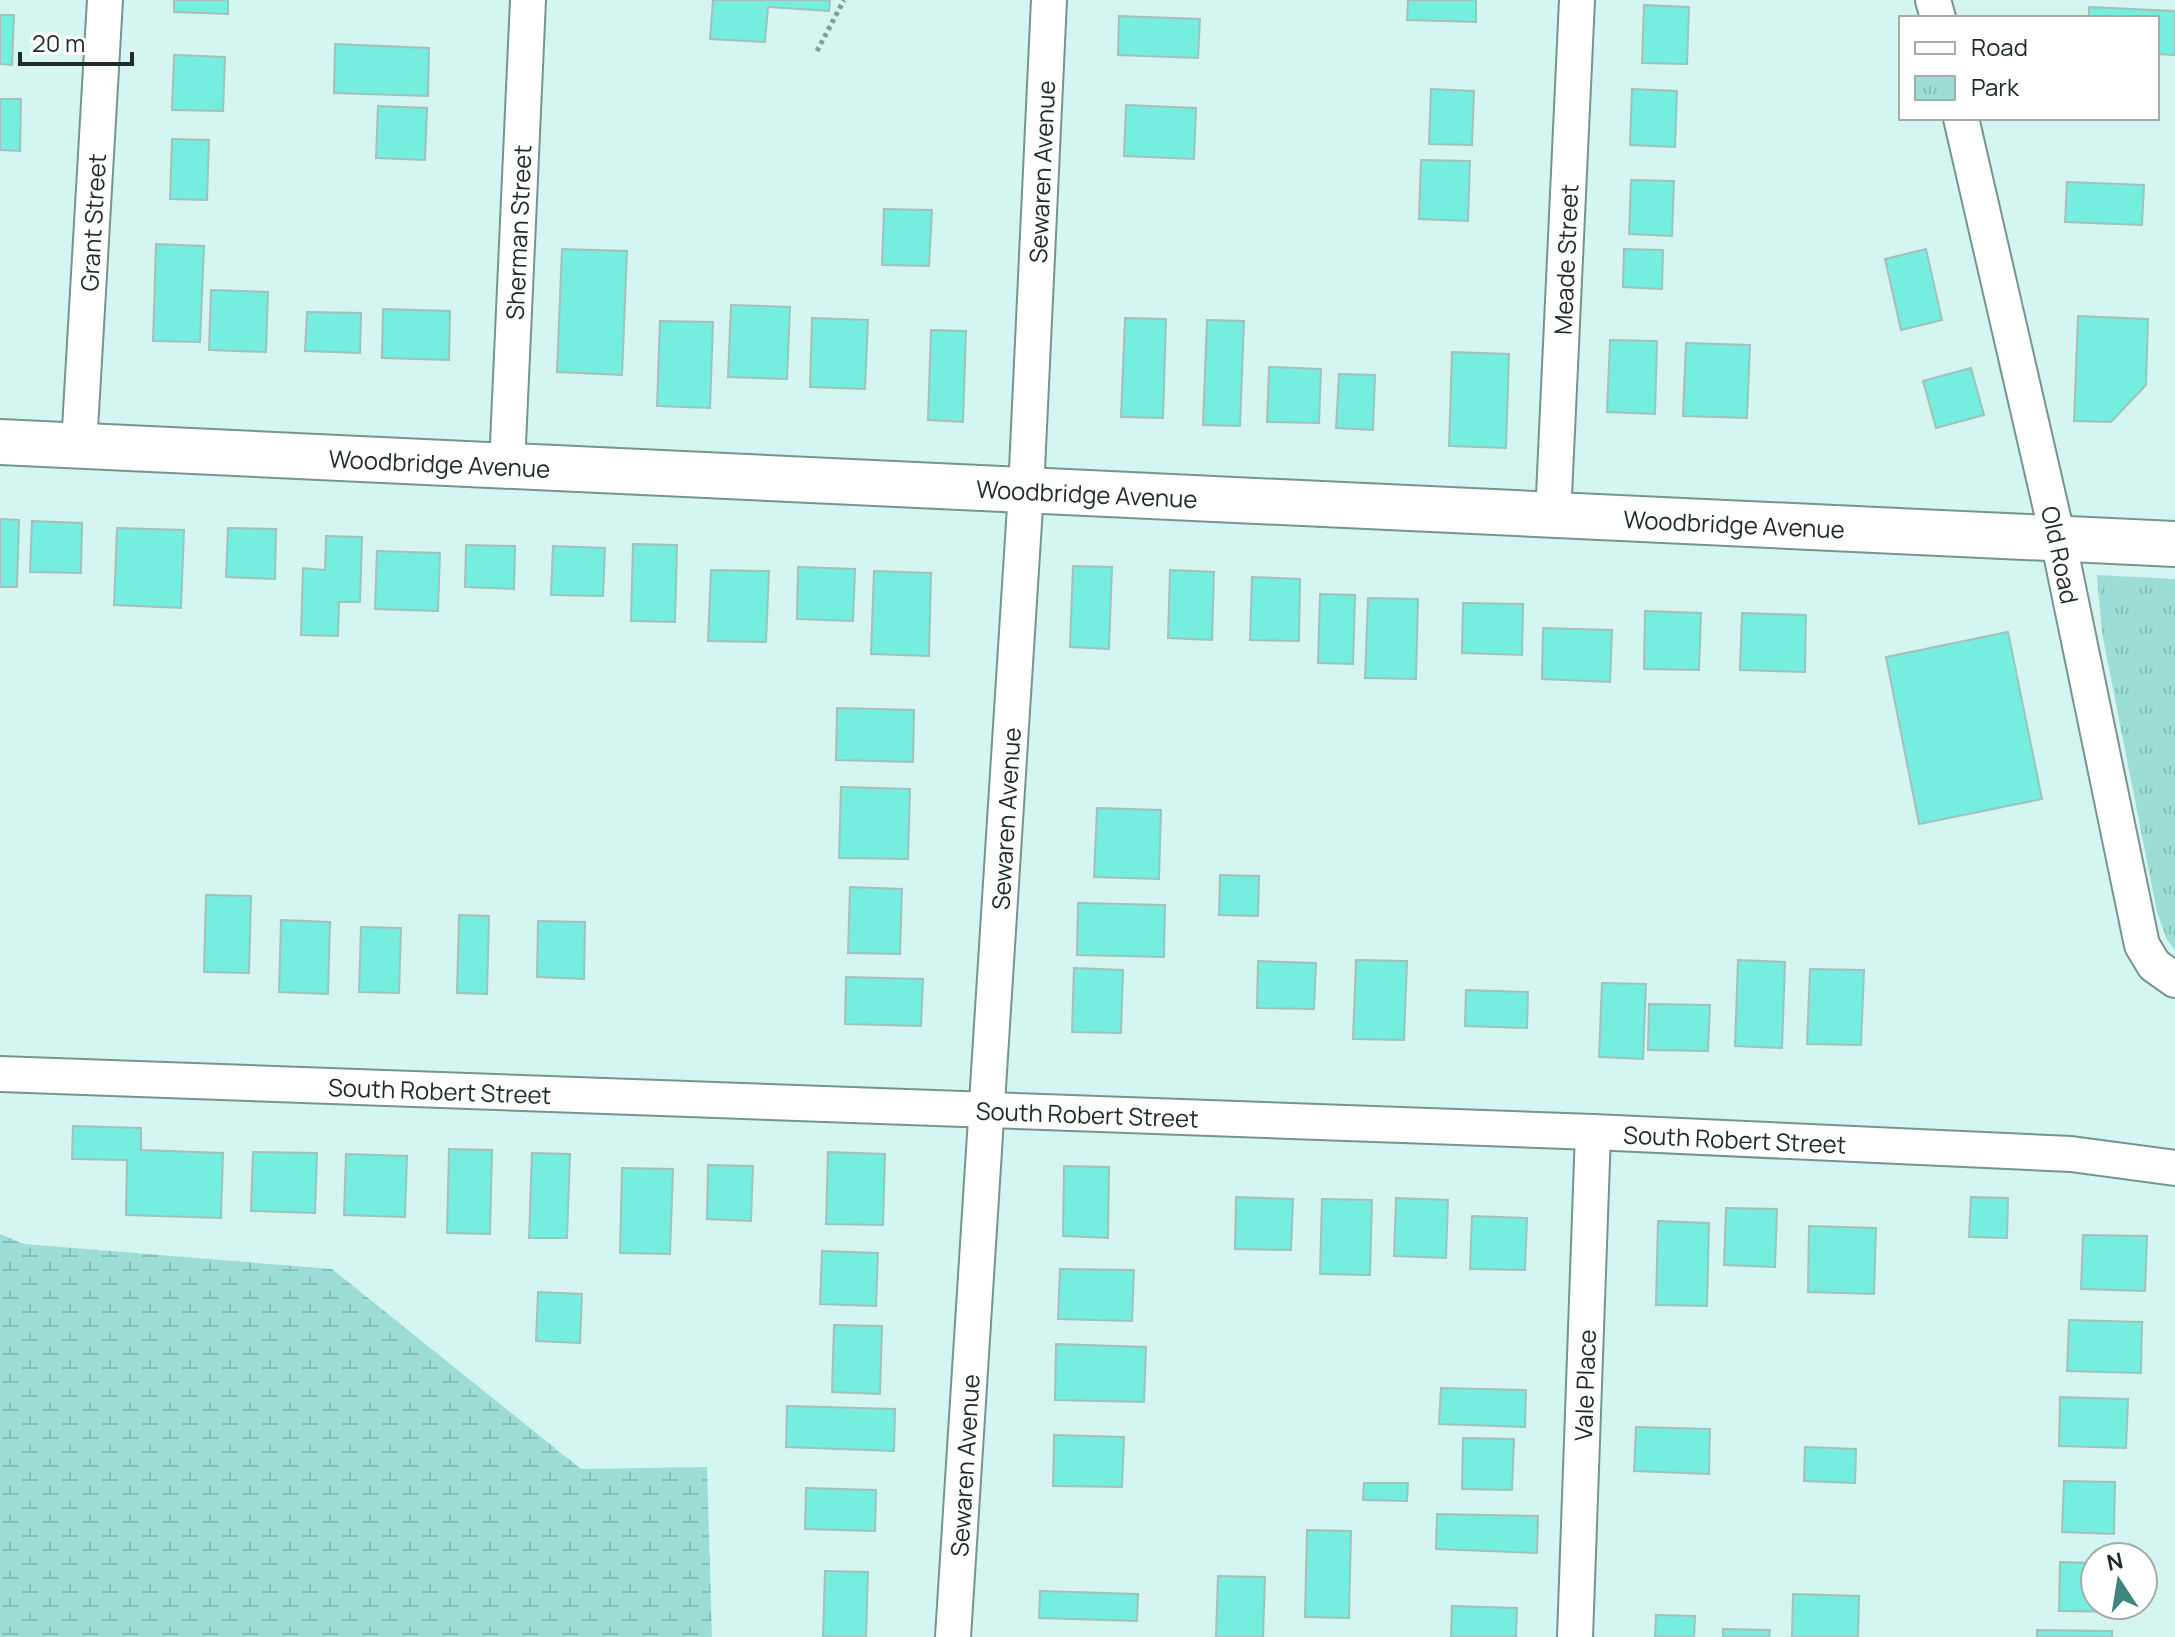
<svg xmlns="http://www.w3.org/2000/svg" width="2175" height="1637" font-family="Manrope,sans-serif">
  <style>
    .wetland { fill: url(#wetland-marsh) }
    .park { fill: url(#park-tufts) }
    .building { fill: #75eddf; stroke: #a2c1bd; stroke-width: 2 }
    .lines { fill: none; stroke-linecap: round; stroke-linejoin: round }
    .street-casing { stroke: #769490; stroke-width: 38 }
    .secondary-casing { stroke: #769490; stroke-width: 48 }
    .path { stroke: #849b98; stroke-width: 5; stroke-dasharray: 4 4; stroke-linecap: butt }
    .street { stroke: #fff; stroke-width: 34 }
    .secondary { stroke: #fff; stroke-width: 44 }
    .labels { text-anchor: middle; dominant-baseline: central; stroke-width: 7; stroke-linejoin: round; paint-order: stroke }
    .street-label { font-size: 24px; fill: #202c2b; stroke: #fff }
  </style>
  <defs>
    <pattern id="wetland-marsh" width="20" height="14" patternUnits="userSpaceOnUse" patternTransform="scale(2)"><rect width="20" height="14" fill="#9cded6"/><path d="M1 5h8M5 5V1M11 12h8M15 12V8" fill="none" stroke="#86bfb8"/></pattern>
    <pattern id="park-tufts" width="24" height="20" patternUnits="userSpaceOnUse" patternTransform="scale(2)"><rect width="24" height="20" fill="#9cded6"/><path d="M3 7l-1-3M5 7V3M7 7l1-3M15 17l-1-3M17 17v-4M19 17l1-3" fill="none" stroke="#86bfb8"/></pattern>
  </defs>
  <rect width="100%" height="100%" fill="#d5f5f1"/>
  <path class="wetland" d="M0 1234 24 1244 332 1269 581 1469 707 1467 712 1637H0Z"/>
  <path class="park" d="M2097 575 2175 579V950L2167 940 2157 912 2102 633Z"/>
  <path class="building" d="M174 0H228V14L174 12Z
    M713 0H830L829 11 768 7 765 42 710 39Z
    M1408 0H1476V22L1407 20Z
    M1644 5 1689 7 1687 64 1642 63Z
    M2089 7 2175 11V55L2157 54V18H2089Z
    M0 15H14L12 65 0 64Z
    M1119 16 1200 19 1198 58 1118 55Z
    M335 44 429 48 428 96 334 93Z
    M174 55 225 57 223 111 172 110Z
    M1431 89 1474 91 1472 145 1429 144Z
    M1632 89 1677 91 1675 147 1630 145Z
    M0 99H21L20 151 0 150Z
    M1126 105 1196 108 1194 159 1124 156Z
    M378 106 427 108 425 160 376 158Z
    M172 139 209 140 207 200 170 199Z
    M1421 160 1470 161 1468 221 1419 219Z
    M1631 180 1674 181 1672 236 1629 234Z
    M2067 182 2144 185 2142 225 2065 222Z
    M884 209 932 210 929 266 882 265Z
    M156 244 204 246 200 342 153 341Z
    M562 249 627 251 622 375 557 372Z
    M1624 249 1663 250 1662 289 1623 287Z
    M1926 249 1942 320 1901 330 1885 259Z
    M211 290 268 292 266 352 209 350Z
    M731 305 790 307 787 379 728 377Z
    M383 309 450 311 449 360 382 358Z
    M307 312 361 313 360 353 305 351Z
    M2078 316 2148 319 2146 385 2111 422 2074 421Z
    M812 318 868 320 865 389 810 387Z
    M1125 318 1166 319 1163 418 1121 417Z
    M1207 320 1244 321 1240 426 1203 425Z
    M660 321 713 322 710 408 657 406Z
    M931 330 966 331 963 422 928 420Z
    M1610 340 1657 341 1655 414 1607 412Z
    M1686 343 1750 345 1747 418 1683 416Z
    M1452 352 1509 354 1506 448 1449 446Z
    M1269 367 1321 369 1319 423 1267 422Z
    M1971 368 1984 415 1936 428 1923 381Z
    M1339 374 1375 375 1373 430 1336 428Z
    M0 519 19 520 17 587H0Z
    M32 521 82 523 81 573 30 572Z
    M117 528 184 530 181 608 114 605Z
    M228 528 276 529 275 579 226 577Z
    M326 536 362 537 360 602H339L338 636 301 635 303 568 325 570Z
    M633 544 677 545 675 622 631 621Z
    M466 545 515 546 514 589 465 587Z
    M553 546 605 548 603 596 551 595Z
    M377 551 440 553 438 611 375 609Z
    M1073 566 1112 567 1109 649 1070 647Z
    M798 567 855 569 853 621 797 619Z
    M711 570 769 571 766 642 708 641Z
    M1170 570 1214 572 1212 640 1168 638Z
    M874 571 931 573 929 656 871 654Z
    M1252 577 1300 579 1299 641 1250 640Z
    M1320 594 1355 595 1353 664 1318 663Z
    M1368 598 1418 599 1416 679 1365 678Z
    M1463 603 1523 604 1522 655 1462 653Z
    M1645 611 1701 613 1699 670 1644 669Z
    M1742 613 1806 615 1805 672 1740 670Z
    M1543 628 1612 630 1610 682 1542 679Z
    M2008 632 2042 799 1919 824 1886 657Z
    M837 708 914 710 913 762 836 760Z
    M841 787 910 789 908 859 839 858Z
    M1097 808 1161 810 1159 879 1094 877Z
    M1220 875 1259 876 1258 916 1219 915Z
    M850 887 902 889 900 954 848 953Z
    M206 895 251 896 249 973 204 972Z
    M1078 903 1165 905 1164 957 1077 955Z
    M459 915 489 916 487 994 457 993Z
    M281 920 330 922 328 994 279 992Z
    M538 921 585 922 584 979 537 977Z
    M361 927 401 928 399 993 359 992Z
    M1356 960 1407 961 1404 1040 1353 1039Z
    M1738 960 1785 962 1782 1048 1735 1046Z
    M1258 961 1316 963 1314 1009 1257 1008Z
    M1074 968 1123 970 1121 1033 1072 1032Z
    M1810 969 1864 970 1861 1045 1807 1044Z
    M846 977 923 979 921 1026 845 1024Z
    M1602 983 1646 984 1643 1059 1599 1057Z
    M1466 990 1528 992 1527 1028 1465 1026Z
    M1649 1004 1710 1005 1708 1051 1648 1050Z
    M73 1126 141 1128V1150L223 1153 221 1218 126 1215 127 1160 72 1159Z
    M449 1149 492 1150 490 1234 447 1233Z
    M253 1152 317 1153 315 1213 251 1211Z
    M828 1152 885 1154 883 1225 826 1224Z
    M532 1153 570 1154 567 1238H529Z
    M346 1154 407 1156 405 1217 344 1215Z
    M708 1165 753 1166 751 1221 707 1219Z
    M1064 1166 1109 1167 1108 1238 1063 1236Z
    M622 1168 673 1169 670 1254 620 1253Z
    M1236 1197 1293 1199 1291 1250 1235 1249Z
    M1971 1197 2008 1198 2007 1238 1969 1237Z
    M1396 1198 1448 1200 1446 1258 1394 1256Z
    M1322 1199 1372 1200 1370 1275 1320 1274Z
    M1726 1208 1777 1209 1775 1267 1724 1265Z
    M1472 1216 1527 1218 1525 1270 1470 1269Z
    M1658 1221 1709 1223 1707 1306 1656 1305Z
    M1809 1226 1876 1228 1874 1294 1808 1292Z
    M2083 1235 2147 1236 2145 1291 2081 1289Z
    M822 1251 878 1253 876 1306 820 1304Z
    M1060 1269 1134 1270 1132 1321 1058 1319Z
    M538 1292 582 1294 580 1343 536 1341Z
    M2069 1320 2142 1322 2141 1373 2067 1371Z
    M834 1325 882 1326 880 1394 832 1392Z
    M1056 1344 1146 1347 1144 1402 1055 1400Z
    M1441 1388 1526 1390 1525 1427 1439 1424Z
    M2060 1397 2128 1399 2126 1448 2059 1446Z
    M787 1406 895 1409 894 1451 786 1447Z
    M1636 1427 1710 1429 1709 1474 1634 1471Z
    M1054 1435 1124 1437 1122 1487 1053 1486Z
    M1463 1438 1514 1439 1512 1490 1462 1489Z
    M1805 1447 1856 1449 1855 1483 1804 1481Z
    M2064 1481 2115 1482 2114 1534 2062 1532Z
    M1364 1483H1408L1407 1501 1363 1500Z
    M806 1488 876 1490 875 1531 805 1529Z
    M1437 1514 1538 1516 1537 1553 1436 1549Z
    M1307 1530 1351 1531 1349 1618 1305 1617Z
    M2060 1562 2095 1563V1605H2125V1612L2059 1611Z
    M825 1571 868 1572 866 1637H823Z
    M1218 1576 1265 1577 1263 1637H1216Z
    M1040 1591 1138 1594 1137 1621 1039 1618Z
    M1793 1594 1859 1596 1858 1637H1792Z
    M1452 1606 1517 1608 1516 1637H1451Z
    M1656 1615 1695 1616 1694 1637H1655Z
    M1723 1629 1770 1630 1769 1637H1723Z
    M2037 1630 2112 1631V1637H2037Z"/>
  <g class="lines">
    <defs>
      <g id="street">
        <path d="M1933 0 1938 18"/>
        <path id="s1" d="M1961 118 2058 539 2142 945 2154 965 2175 980"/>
        <path id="s2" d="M79 446 105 0"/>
        <path id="s3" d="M507 466 528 0"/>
        <path id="s4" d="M1553 517 1577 0"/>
        <path id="s5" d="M0 1074 1593 1132 2071 1154 2175 1168"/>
        <path id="s6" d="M953 1637 1026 491 1049 0"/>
        <path id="s7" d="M1575 1637 1593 1132"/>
      </g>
      <g id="secondary">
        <path id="s8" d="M0 442 2175 544"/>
      </g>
    </defs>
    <use href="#street" class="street-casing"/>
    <use href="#secondary" class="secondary-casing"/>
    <path class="path" d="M817 51 844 0"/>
    <use href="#street" class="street"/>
    <use href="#secondary" class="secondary"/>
  </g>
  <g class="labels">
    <g class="street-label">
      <text stroke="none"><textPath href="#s6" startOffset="1468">Sewaren Avenue</textPath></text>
      <text stroke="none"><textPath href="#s2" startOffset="224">Grant Street</textPath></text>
      <text stroke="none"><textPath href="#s3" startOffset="234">Sherman Street</textPath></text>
      <text stroke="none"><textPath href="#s4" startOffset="258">Meade Street</textPath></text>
      <text stroke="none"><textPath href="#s8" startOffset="440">Woodbridge Avenue</textPath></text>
      <text stroke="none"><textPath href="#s8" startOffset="1088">Woodbridge Avenue</textPath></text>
      <text stroke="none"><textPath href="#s8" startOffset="1736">Woodbridge Avenue</textPath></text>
      <text stroke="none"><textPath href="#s1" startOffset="448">Old Road</textPath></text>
      <text stroke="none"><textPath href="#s6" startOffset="820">Sewaren Avenue</textPath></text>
      <text stroke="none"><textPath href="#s5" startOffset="440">South Robert Street</textPath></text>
      <text stroke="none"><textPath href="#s5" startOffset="1088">South Robert Street</textPath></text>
      <text stroke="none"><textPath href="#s5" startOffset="1736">South Robert Street</textPath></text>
      <text stroke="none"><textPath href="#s7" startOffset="252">Vale Place</textPath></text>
      <text stroke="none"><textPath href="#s6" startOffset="172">Sewaren Avenue</textPath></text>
    </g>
  </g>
  <rect x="1899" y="16" width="260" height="104" fill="#ffffff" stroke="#a6abaa" stroke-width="2"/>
  <rect x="1915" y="42" width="40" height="12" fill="#ffffff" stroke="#a6abaa" stroke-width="2"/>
  <text x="1971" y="56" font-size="24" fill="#202c2b">Road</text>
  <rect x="1915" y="76" width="40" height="24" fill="url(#park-tufts)" stroke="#a6abaa" stroke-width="2"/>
  <text x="1971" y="96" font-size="24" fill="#202c2b">Park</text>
  <g transform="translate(2119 1581) rotate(348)"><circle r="38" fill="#ffffff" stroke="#a6abaa" stroke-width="2"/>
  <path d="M0-6L14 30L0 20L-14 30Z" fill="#3e857d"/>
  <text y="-12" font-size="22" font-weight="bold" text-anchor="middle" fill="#202c2b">N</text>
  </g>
  <path d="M20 52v12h112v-12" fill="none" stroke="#202c2b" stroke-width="4"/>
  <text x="32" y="52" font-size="24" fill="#202c2b" stroke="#ffffff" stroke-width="6" paint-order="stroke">20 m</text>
</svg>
